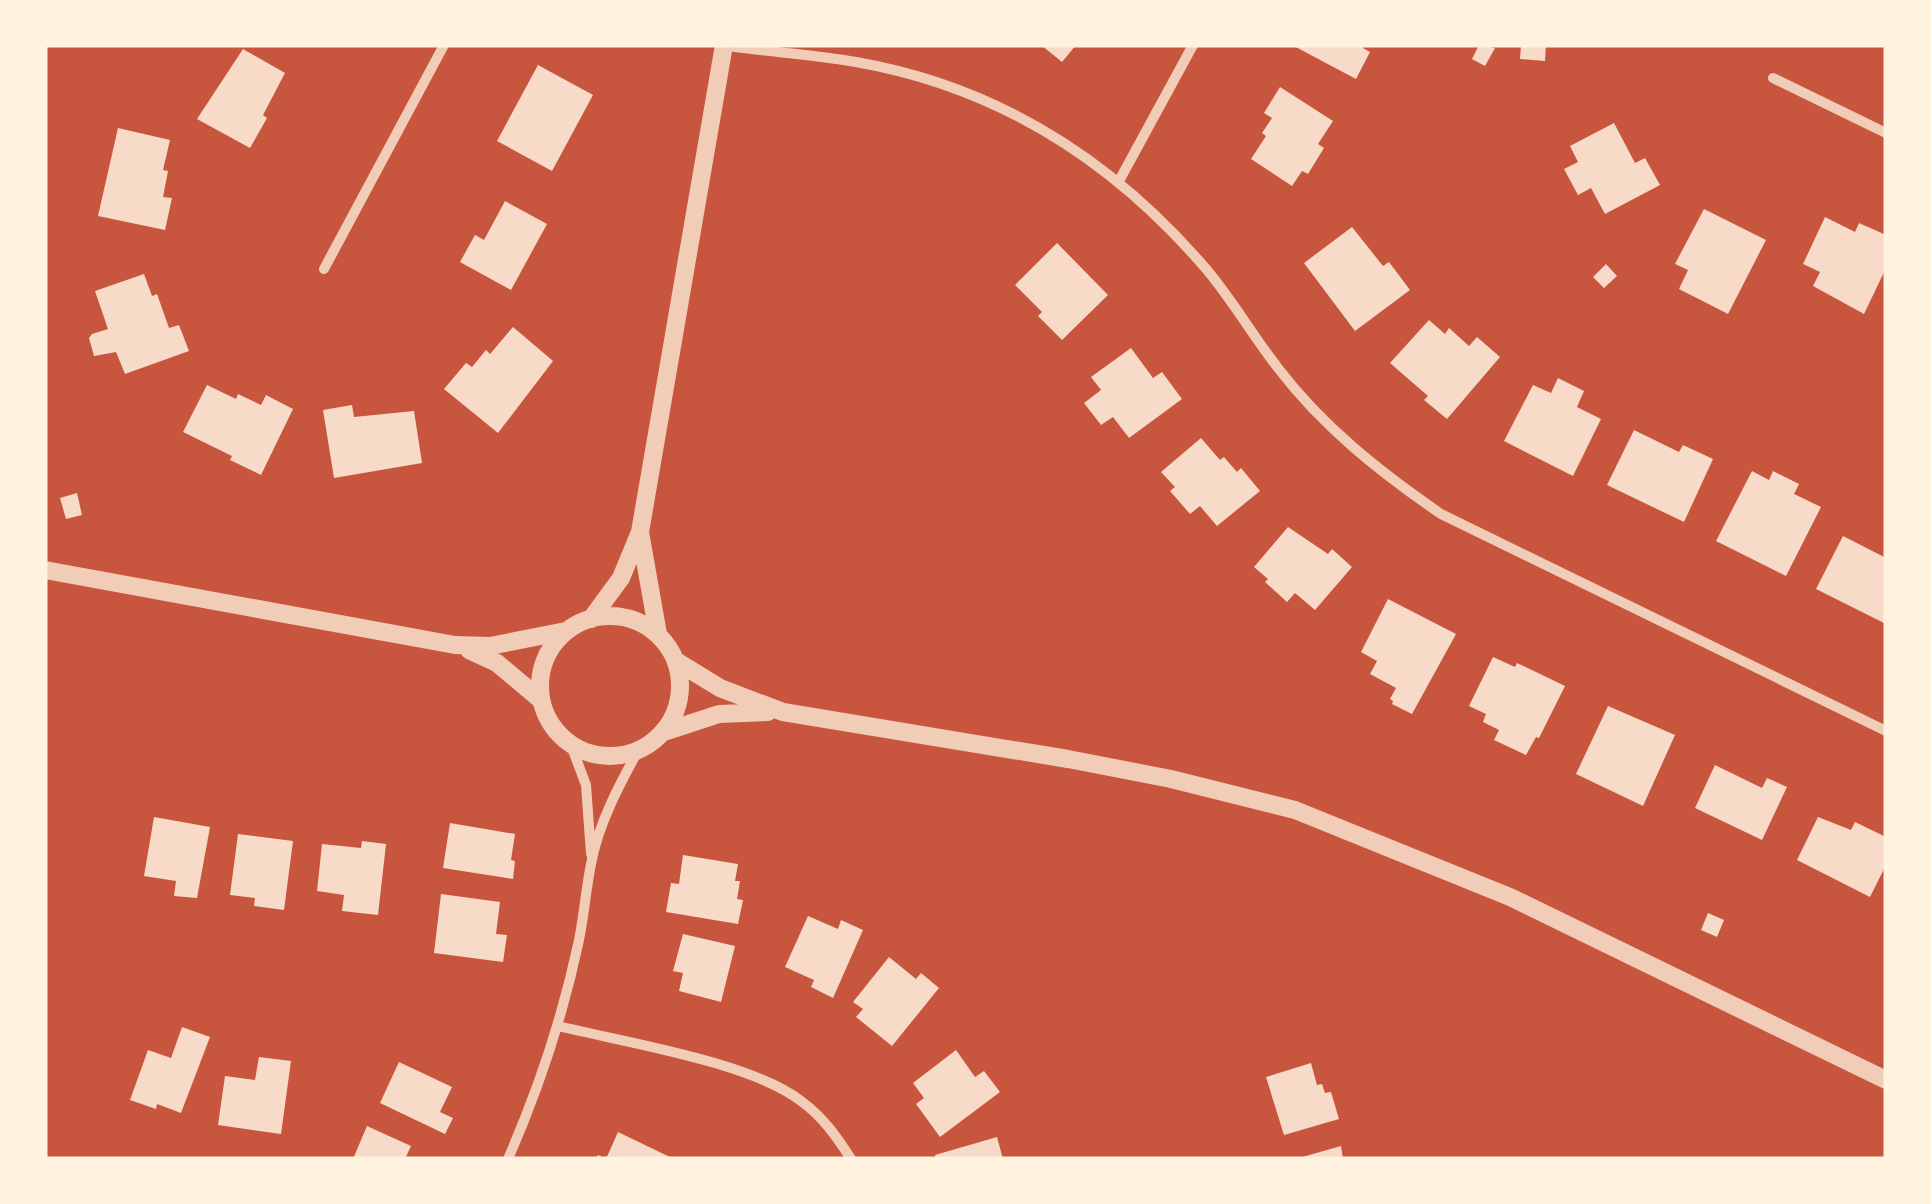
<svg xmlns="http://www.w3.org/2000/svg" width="1931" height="1204" font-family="Cabin,sans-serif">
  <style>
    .building { fill: #f7dbc8 }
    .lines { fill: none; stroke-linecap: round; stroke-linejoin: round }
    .minor { stroke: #f1ccb7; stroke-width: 10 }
    .tertiary { stroke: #f1ccb7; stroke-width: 18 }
  </style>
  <rect width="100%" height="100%" fill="#c8553d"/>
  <path class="building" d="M1041 45H1076L1062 62Z
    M1292 45H1364L1363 48 1370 52 1356 79Z
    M1479 45 1495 48 1485 66 1472 59Z
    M1521 45H1546L1545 61 1520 59Z
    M243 49 285 73 263 115 267 118 250 148 197 119Z
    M538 65 593 95 552 171 497 141Z
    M1280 87 1333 121 1318 144 1324 148 1308 174 1302 171 1292 186 1251 159 1266 136 1262 133 1272 118 1264 113Z
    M1614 123 1635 163 1645 158 1660 185 1605 214 1591 188 1578 195 1564 169 1578 162 1570 146Z
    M118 128 170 140 163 170 168 171 163 197 172 198 165 230 98 216Z
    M505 201 547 224 511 290 460 262 475 235 484 240Z
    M1704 209 1766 240 1728 314 1679 289 1688 270 1675 264Z
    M1825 217 1855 232 1859 223 1886 235V268L1864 314 1813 286 1820 272 1803 264Z
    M1352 227 1383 266 1389 262 1410 290 1355 331 1304 263Z
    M1057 243 1108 295 1062 340 1038 316 1042 312 1015 285Z
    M1606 264 1617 276 1604 288 1593 277Z
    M144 274 152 296 157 294 169 328 179 325 189 351 125 374 116 352 94 356 89 338 92 334 108 329 95 291Z
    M1429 320 1445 334 1449 328 1469 346 1477 337 1500 357 1447 419 1424 400 1428 396 1390 363Z
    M513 327 553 361 498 433 444 389 466 363 472 367 486 350 490 354Z
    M1131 348 1153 378 1162 372 1182 399 1129 438 1113 417 1101 425 1084 403 1101 390 1091 377Z
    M1558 378 1584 391 1577 407 1601 419 1573 476 1504 441 1533 385 1551 393Z
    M207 385 236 399 238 394 261 405 266 395 293 409 261 475 230 460 232 456 183 432Z
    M352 405 354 417 414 411 422 463 334 478 323 410Z
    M1634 430 1679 452 1683 445 1713 459 1684 522 1607 485Z
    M1201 438 1220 460 1224 457 1237 472 1241 468 1260 491 1217 526 1200 506 1190 514 1170 491 1175 487 1161 472Z
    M1752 471 1769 480 1773 471 1799 484 1794 494 1821 507 1786 576 1716 541Z
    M77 493 82 515 66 519 60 498Z
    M1288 527 1328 554 1332 549 1352 567 1315 610 1295 593 1287 602 1265 582 1268 579 1254 567Z
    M1843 536 1886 558V624L1816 589Z
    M1388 599 1456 634 1412 714 1392 704 1393 701 1390 699 1396 688 1370 674 1377 661 1361 652Z
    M1493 657 1515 667 1517 663 1565 686 1539 738 1536 737 1526 755 1494 740 1499 730 1483 722 1486 714 1469 706Z
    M1608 706 1675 735 1643 806 1576 774Z
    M1715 765 1762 788 1767 778 1787 787 1762 840 1695 808Z
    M154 817 210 827 197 898 174 896 176 881 144 876Z
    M1818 817 1851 830 1855 822 1886 837V865L1870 897 1797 860Z
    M450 823 515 834 511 860 515 861 513 879 443 868Z
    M238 834 293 841 284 910 254 906 255 898 230 895Z
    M362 841 386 844 378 915 342 911 344 895 317 891 322 844 361 848Z
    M683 855 738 864 735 881H740L737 899 743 900 738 924 666 912 671 883 679 884Z
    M441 894 500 902 496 934 507 935 503 962 434 953Z
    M1708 913 1724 920 1717 937 1701 930Z
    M808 916 838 929 841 920 863 930 833 998 811 987 814 980 785 967Z
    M683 934 735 946 721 1002 679 991 683 973 673 971Z
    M889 957 916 979 921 973 939 988 892 1046 856 1017 863 1009 853 1002Z
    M182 1027 210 1037 181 1113 157 1104 156 1109 130 1100 148 1050 171 1058Z
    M956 1050 975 1077 984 1071 1000 1092 940 1137 916 1104 924 1098 913 1083Z
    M259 1057 291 1061 281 1134 218 1125 225 1076 255 1080Z
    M399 1062 452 1087 440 1112 453 1118 445 1134 380 1103Z
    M1311 1063 1317 1085 1322 1084 1325 1093 1331 1092 1339 1119 1284 1135 1266 1077Z
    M367 1126 411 1146 405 1159H353Z
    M618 1132 674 1159H596L598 1155 606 1159Z
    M997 1137 1003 1159H936L935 1155Z
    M1341 1146 1343 1159H1299V1158Z"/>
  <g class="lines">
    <path class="minor" d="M721 45C766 52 812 54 856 62 999 87 1114 161 1207 270 1233 301 1253 336 1278 368 1323 427 1380 472 1441 514L1886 731
      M1773 78 1886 133
      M1119 181 1193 45
      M324 269 444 45
      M571 745 586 785 591 854
      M558 1026C623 1042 751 1062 801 1101 823 1117 837 1137 851 1159
      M508 1159C539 1088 563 1016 579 940 584 915 586 889 591 864 598 825 619 785 638 751"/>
    <path class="tertiary" d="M640 532 658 634
      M45 570 455 645 490 646 566 631
      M540 686a70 70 0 1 1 140 0a70 70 0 1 1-140 0Z
      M591 619 621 578 640 532 724 45
      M469 650 497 663 541 700
      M676 661 720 688 783 712 1068 759 1171 779 1295 810 1510 897 1886 1080
      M664 732 719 714 768 712"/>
  </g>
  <rect width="1931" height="1204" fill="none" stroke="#fff3e0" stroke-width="95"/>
</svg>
